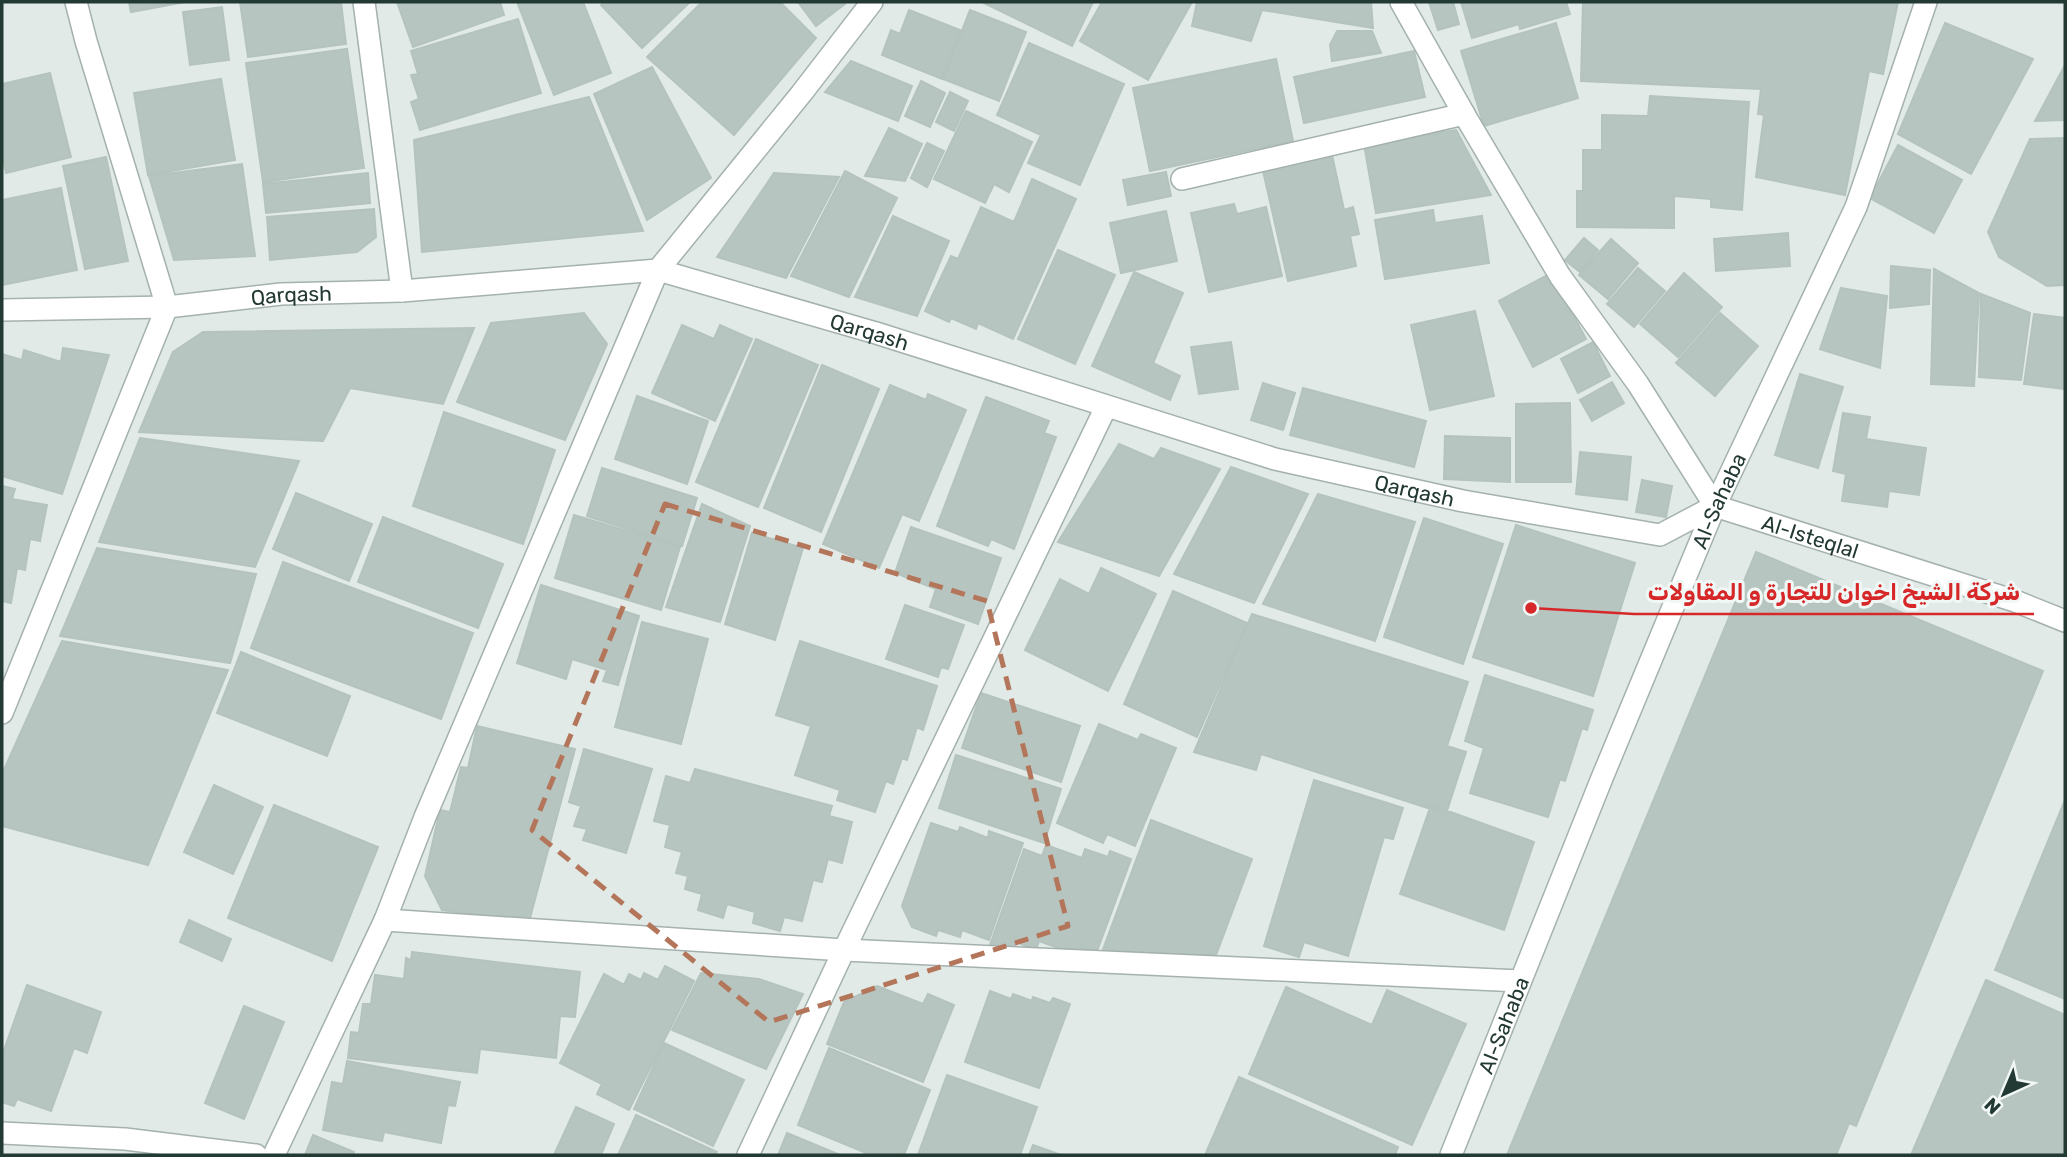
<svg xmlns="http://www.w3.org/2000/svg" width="2067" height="1157" font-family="Rubik,'Noto Naskh Arabic',sans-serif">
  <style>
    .building { fill: #b7c5c0; stroke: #b4c3be; stroke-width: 2 }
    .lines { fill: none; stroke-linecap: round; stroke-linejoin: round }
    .lane-casing { stroke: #a4b1ae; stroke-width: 24 }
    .street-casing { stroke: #a4b1ae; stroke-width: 24 }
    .lane { stroke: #fff; stroke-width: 21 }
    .street { stroke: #fff; stroke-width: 21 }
    .marked { fill: none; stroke: #b4765a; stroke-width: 5; stroke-dasharray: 14 9; stroke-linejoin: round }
    .labels { text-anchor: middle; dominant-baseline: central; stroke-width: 6; stroke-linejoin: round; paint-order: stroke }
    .street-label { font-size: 21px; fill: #233934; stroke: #f1f7f5 }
    .leader { fill: none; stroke: #d62828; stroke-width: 2.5 }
    .callout-dot { fill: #d62828; stroke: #f1f7f5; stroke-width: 2.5 }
    .callout-label { font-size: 23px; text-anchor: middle; font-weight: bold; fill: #d62828; stroke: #f1f7f5; stroke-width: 6; stroke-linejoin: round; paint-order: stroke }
  </style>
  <rect width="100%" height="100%" fill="#e1eae7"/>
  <path class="building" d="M129 2H185L131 12Z
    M240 2H341L346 44 248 57Z
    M397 2H500L504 15 413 47Z
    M517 2H583L611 73 554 95Z
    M604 2H690L642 48 601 5Z
    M702 2H780L816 38 734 135 647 57Z
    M798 2H843L845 4 816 26Z
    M982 2H1093L1072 46Z
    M1102 2H1192L1148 80 1080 41Z
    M1197 2H1371L1373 28 1262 10 1251 41 1192 26Z
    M1429 2H1453L1459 24 1438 30Z
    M1461 2H1566L1570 14 1520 29 1519 24 1472 38Z
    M1583 2H1898L1883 74 1869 71 1845 195 1756 177 1764 115 1758 114 1761 89 1581 81Z
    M222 7 229 60 190 65 183 12Z
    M909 10 960 30 942 79 882 55 891 30 900 34Z
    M970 10 1026 32 999 101 943 79Z
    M518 19 541 93 420 130 411 102 419 99 411 75 418 74 411 51Z
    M1556 23 1578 98 1484 126 1461 51Z
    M1945 23 2033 59 1971 174 1898 134Z
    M1337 31H1372L1381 53 1332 61 1330 45Z
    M1029 43 1124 84 1080 185 1028 163 1041 135 997 115Z
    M347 49 364 168 263 182 246 63Z
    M1414 51 1425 97 1304 123 1294 77Z
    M1276 59 1293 141 1150 171 1133 88Z
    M851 61 912 86 898 121 825 92Z
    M2065 65V120L2035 121Z
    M652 67 711 178 647 220 594 94Z
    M50 73 71 157 6 173 2 155V84Z
    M221 79 235 160 148 175 134 93Z
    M921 81 945 93 930 127 905 116Z
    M950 92 968 101 954 131 936 122Z
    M1650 96 1749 102 1742 210 1711 207V199L1674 196V228L1577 227V191H1583V150H1602V115L1648 116Z
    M589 97 643 231 422 252 414 140Z
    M966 111 1032 142 1009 192 994 184 985 203 934 179Z
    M889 128 922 144 905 181 865 176Z
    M1456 130 1491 195 1376 213 1364 144Z
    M2065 138V285L2047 286 1999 257 1988 232 2030 139Z
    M927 143 944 151 927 187 911 178Z
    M1898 145 1962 180 1934 233 1870 198Z
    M1332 155 1344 210 1353 207 1359 234 1350 236 1356 266 1288 281 1263 171Z
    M106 157 128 261 85 269 63 166Z
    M242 164 255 256 174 260 149 176Z
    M845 171 897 198 849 297 791 276Z
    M1166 172 1171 196 1128 205 1123 180Z
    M368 173 370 203 266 213 263 184Z
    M774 173 839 177 786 278 717 257Z
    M1032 179 1076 199 1013 339 978 323 976 329 951 318 949 322 925 311 951 256 958 259 981 207 1014 222Z
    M61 188 77 270 2 285V200Z
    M1234 204 1237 214 1266 207 1282 276 1209 292 1191 213Z
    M374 209 376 237 357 252 270 260 267 217Z
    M1433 210 1435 223 1482 216 1489 263 1385 279 1375 220Z
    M1166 211 1177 261 1121 273 1110 223Z
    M893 216 949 241 917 316 855 297Z
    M1788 233 1790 266 1716 271 1714 239Z
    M1584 238 1598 250 1580 272 1565 260Z
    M1611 239 1638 263 1608 299 1579 275Z
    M1058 250 1115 275 1075 364 1018 339Z
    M1891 266 1930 270 1929 304 1890 308Z
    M1638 268 1665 291 1634 327 1607 304Z
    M1934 269 1979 293 1974 386 1931 384Z
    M1134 272 1183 293 1153 363 1180 376 1170 400 1092 366Z
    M1551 273 1586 339 1533 367 1499 301Z
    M1684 273 1722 307 1678 357 1640 324Z
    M1841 288 1887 296 1880 368 1820 349Z
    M1981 294 2030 313 2021 380 1979 377Z
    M1475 311 1494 396 1430 410 1411 325Z
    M584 313 607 344 565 440 457 402 491 323Z
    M1720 313 1758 346 1715 396 1676 363Z
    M2034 314 2065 318V389L2024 384Z
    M682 325 714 339 720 325 752 339 715 421 652 393Z
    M474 328 443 404 350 388 323 441 139 432 173 352 203 332Z
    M756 339 818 365 758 507 696 482Z
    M1231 342 1238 389 1199 394 1191 347Z
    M1593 342 1610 376 1578 393 1561 359Z
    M63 348 109 355 62 494 2 476V354L22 360 24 350 61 362Z
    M822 365 879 389 821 532 764 508Z
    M1800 374 1843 387 1818 468 1775 455Z
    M1612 382 1624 403 1592 421 1580 400Z
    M1263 383 1295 393 1283 430 1251 420Z
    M890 385 926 400 928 394 966 410 919 521 902 514 879 568 823 544Z
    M1303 388 1426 421 1414 467 1290 435Z
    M637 396 708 421 687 484 615 459Z
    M986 397 1049 421 1044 433 1056 437 1014 549 991 539 988 546 937 526Z
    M1570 403 1571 482H1516V404Z
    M444 412 555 450 523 544 413 506Z
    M1843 413 1870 417 1866 439 1926 448 1919 495 1889 491 1887 507 1842 501 1846 474 1833 471Z
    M1445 436 1510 438V482L1444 479Z
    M140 438 299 461 255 567 99 542Z
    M1119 444 1154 459 1161 448 1220 469 1159 576 1058 542Z
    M1580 452 1631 457 1627 500 1576 494Z
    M1231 467 1308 494 1254 603 1174 574Z
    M602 468 697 498 682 546 587 516Z
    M1642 480 1672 486 1666 517 1636 512Z
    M2 486 15 489 12 499 47 505 40 541 30 539 25 570 17 568 11 603 2 601Z
    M296 493 372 524 349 581 273 549Z
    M1318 494 1415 522 1375 641 1263 604Z
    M702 504 750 526 720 622 666 607Z
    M574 515 680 547 661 610 555 578Z
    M383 517 503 564 478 628 358 582Z
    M1424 518 1503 544 1463 664 1384 637Z
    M1516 525 1635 563 1593 696 1473 657Z
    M911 527 1001 558 978 624 930 607 936 589 895 573Z
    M752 533 803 548 775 640 725 624Z
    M97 548 256 574 230 663 60 636Z
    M1756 552 2043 671 1856 1126 1849 1123 1836 1155H1507Z
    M283 562 473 633 441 719 251 648Z
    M1101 568 1156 594 1108 691 1025 650 1060 579 1089 594Z
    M541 585 639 616 618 685 603 681 607 670 572 659 566 679 517 663Z
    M1173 591 1247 623 1197 737 1124 704Z
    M905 605 964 625 948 669 941 667 938 677 886 659Z
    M1252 614 1468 682 1447 746 1466 752 1446 814 1261 754 1256 770 1194 752Z
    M642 622 708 639 681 744 615 727Z
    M62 641 228 670 148 865 2 826V774Z
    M800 641 937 686 923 730 917 727 907 760 902 758 893 784 886 781 875 812 837 800 840 790 795 775 811 726 776 715Z
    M241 652 350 696 327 756 217 713Z
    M1485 675 1593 710 1587 730 1582 728 1565 781 1560 779 1548 817 1470 793 1484 748 1465 741Z
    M981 693 1080 726 1061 782 962 748Z
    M1099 724 1138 740 1141 734 1176 748 1135 846 1107 834 1103 843 1057 823Z
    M477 726 575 749 529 922 442 910 425 876 440 810 450 812 461 767 468 768Z
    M584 749 652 769 626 853 583 840 587 829 574 826 581 806 569 802Z
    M956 755 1061 789 1044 843 939 808Z
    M695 769 832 806 829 816 852 822 842 863 828 859 822 882 813 880 802 921 784 917 780 931 753 923 755 912 727 904 723 918 698 910 702 894 685 889 688 876 676 873 682 852 665 847 670 825 654 821 666 776 690 783Z
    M1314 780 1403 808 1393 839 1384 837 1348 956 1304 942 1299 957 1264 946Z
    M214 785 263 807 233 874 184 852Z
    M2065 800V999L1995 970Z
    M274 805 378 847 332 961 228 918Z
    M1431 805 1534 842 1504 930 1400 894Z
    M1151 820 1252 859 1216 955 1102 952Z
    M931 823 958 832 960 827 988 838 989 831 1023 843 989 940 962 930 960 937 938 930 936 936 912 927 902 906Z
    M1046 845 1082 858 1085 849 1108 857 1110 851 1131 859 1096 954 1078 947 1075 954 1039 941 1036 950 1016 942 1012 953 990 945 1024 849 1042 856Z
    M189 920 231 939 222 961 180 942Z
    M412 952 580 972 575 1017 560 1016 556 1058 480 1049 477 1073 348 1058 351 1032 359 1033 363 1004H371L375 975 404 979 406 958 411 960Z
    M665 966 694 981 629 1110 597 1094 602 1084 560 1063 604 974 624 985 629 974 641 980 644 973 658 980Z
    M701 973 759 979 803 994 766 1069 672 1030Z
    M1986 980 2065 1015V1155H1911Z
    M27 985 101 1012 87 1053 74 1048 51 1111 17 1099 14 1106 2 1102V1056Z
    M877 986 923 1004 928 994 954 1005 923 1082 827 1044 844 1002Z
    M1286 987 1372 1025 1387 990 1466 1024 1412 1145 1249 1074Z
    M990 991 1011 999 1013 994 1032 1001 1033 997 1050 1003 1053 998 1070 1004 1039 1088 965 1062Z
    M244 1006 284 1022 244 1119 205 1103Z
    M664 1043 744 1080 713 1146 634 1109Z
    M829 1048 930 1090 904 1155H871L798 1125Z
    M347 1061 460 1082 455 1106 448 1105 441 1143 384 1132 382 1141 323 1130 332 1082 343 1084Z
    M947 1075 1037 1107 1020 1155H918Z
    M1239 1077 1398 1147 1395 1155H1205Z
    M576 1107 614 1124 601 1155H554Z
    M636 1115 717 1152 715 1155H618Z
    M787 1133 840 1155H778Z
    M313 1135 354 1152 353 1155H305Z
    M1033 1145 1061 1155H1029Z"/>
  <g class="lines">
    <defs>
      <path id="lane" d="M1182 179 1464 114
        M748 1155 844 950 1106 407"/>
      <g id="street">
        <path d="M364 2 402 291"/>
        <path d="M1401 2 1464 114 1560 276 1638 384 1715 506"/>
        <path id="s1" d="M2 310 167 307 281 294 402 291 658 270 876 333 1275 459 1463 501 1660 535 1715 506"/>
        <path id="s2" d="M1715 506 2015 601 2065 621"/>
        <path d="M2 713 167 307 86 41 76 2"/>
        <path d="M385 920 844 950 1520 981"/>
        <path d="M2 1133 125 1139 256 1155"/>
        <path d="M274 1155 385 920 425 817 658 270 801 94 872 2"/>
        <path id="s3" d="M1451 1155 1602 778 1715 506 1856 207 1926 2"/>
      </g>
    </defs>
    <use href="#lane" class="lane-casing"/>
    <use href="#street" class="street-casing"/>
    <use href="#lane" class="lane"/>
    <use href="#street" class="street"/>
  </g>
  <path class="marked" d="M665 504 987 601 1068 926 769 1022 532 830Z"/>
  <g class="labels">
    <g class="street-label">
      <text stroke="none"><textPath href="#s1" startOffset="290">Qarqash</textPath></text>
      <text stroke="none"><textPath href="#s1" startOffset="878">Qarqash</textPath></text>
      <text stroke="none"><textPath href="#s1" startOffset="1446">Qarqash</textPath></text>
      <text stroke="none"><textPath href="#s3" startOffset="707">Al-Sahaba</textPath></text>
      <text stroke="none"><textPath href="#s2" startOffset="100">Al-Isteqlal</textPath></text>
      <text stroke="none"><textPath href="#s3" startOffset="140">Al-Sahaba</textPath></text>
    </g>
  </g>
  <path class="leader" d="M1531 608L1634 614H2034"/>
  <circle class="callout-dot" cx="1531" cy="608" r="7"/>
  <g class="callout-label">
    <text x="1834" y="600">شركة الشيخ اخوان للتجارة و المقاولات</text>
  </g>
  <rect width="2067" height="1157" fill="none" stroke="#233934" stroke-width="7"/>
  <g transform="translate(2004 1094) rotate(224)" stroke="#f1f7f5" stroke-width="5" paint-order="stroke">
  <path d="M0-5L12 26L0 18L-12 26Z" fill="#233934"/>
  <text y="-10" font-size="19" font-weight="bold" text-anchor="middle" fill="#233934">N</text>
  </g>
</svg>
